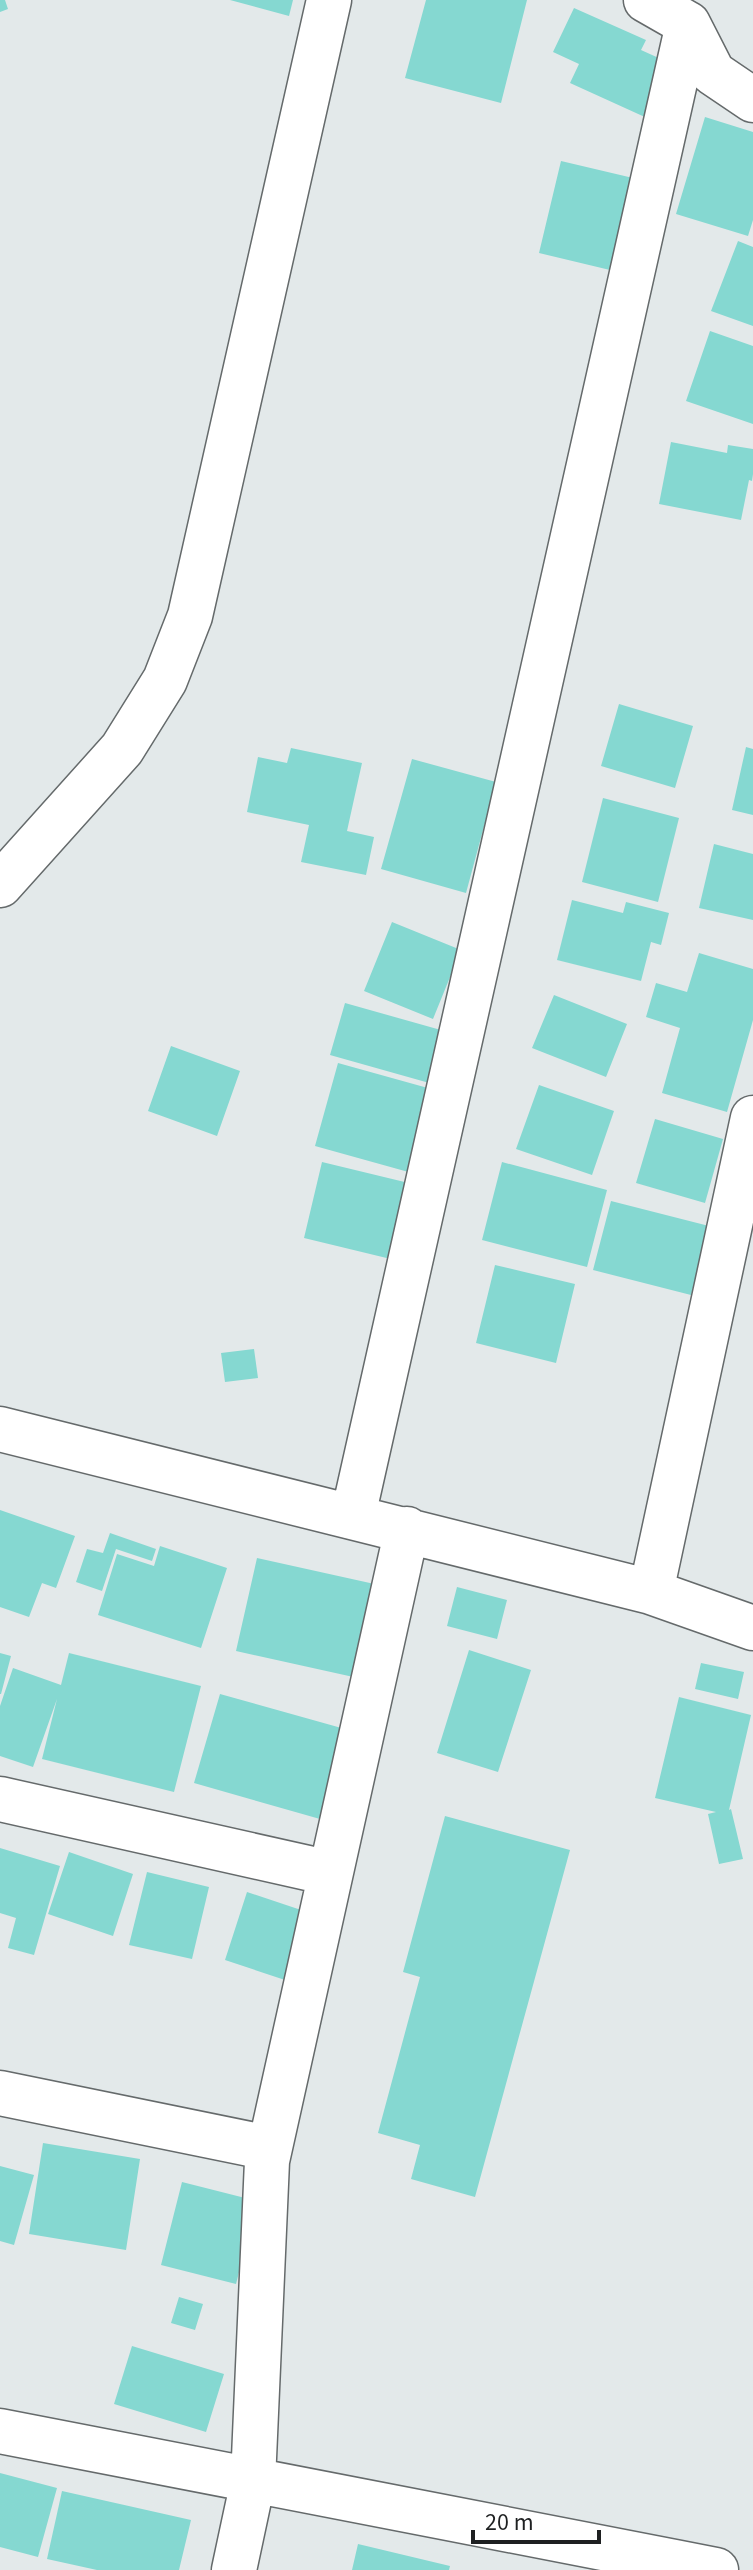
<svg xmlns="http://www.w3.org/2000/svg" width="753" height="2570" font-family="'Source Sans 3',sans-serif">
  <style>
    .building { fill: #85d8d1 }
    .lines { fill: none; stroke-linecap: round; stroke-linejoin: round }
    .minor-casing { stroke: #656a6b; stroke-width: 47 }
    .minor { stroke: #fff; stroke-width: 44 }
  </style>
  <rect width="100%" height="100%" fill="#e3e9ea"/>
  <path class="building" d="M0 0H5L8 9 0 12Z
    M230 0H293L289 16Z
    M426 0H527L501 103 405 78Z
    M574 8 646 40 641 50 672 64 647 118 570 83 579 64 553 52Z
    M705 117 753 132V220L748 236 676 214Z
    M561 161 633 178 610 270 539 253Z
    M738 241 753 247V326L711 311Z
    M710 331 753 346V424L686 401Z
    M671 442 727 453 728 445 753 449V474L752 481 749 480 741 520 659 504Z
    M619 704 693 726 675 788 601 766Z
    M746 747 753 749V815L732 810Z
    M291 748 362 763 347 831 374 837 366 875 301 862 309 825 247 812 258 757 287 763Z
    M412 759 496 782 466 893 381 869Z
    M603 798 679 818 658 902 582 882Z
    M714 844 753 854V920L699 908Z
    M572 900 623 913 626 902 669 913 661 945 651 942 641 981 557 960Z
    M392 922 461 950 433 1019 364 991Z
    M699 953 753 969V1020L727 1112 662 1093 680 1028 646 1017 656 983 687 992Z
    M554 995 627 1024 606 1077 532 1048Z
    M345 1003 455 1034 440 1086 330 1055Z
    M171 1046 240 1071 217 1136 148 1111Z
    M338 1063 435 1090 412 1173 315 1146Z
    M539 1085 614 1111 592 1175 516 1149Z
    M655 1119 723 1139 705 1203 636 1183Z
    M322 1162 417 1185 399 1261 304 1238Z
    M502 1162 607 1190 587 1267 482 1240Z
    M611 1201 709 1226 691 1295 593 1270Z
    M495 1265 575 1284 556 1363 476 1343Z
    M254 1349 258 1378 225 1382 221 1353Z
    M0 1510 75 1536 56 1588 42 1583 29 1617 0 1607Z
    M110 1533 156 1549 152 1561 116 1549 102 1591 76 1582 87 1549 103 1553Z
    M160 1546 227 1568 201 1648 98 1615 117 1554 154 1566Z
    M257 1558 388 1587 367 1680 236 1651Z
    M457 1587 507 1600 497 1639 447 1626Z
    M469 1650 531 1670 498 1772 437 1753Z
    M0 1653 11 1656 1 1694H0Z
    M69 1653 201 1686 174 1792 42 1759 57 1699 33 1767 0 1756V1706L13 1668 61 1685Z
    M701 1663 744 1672 738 1699 695 1689Z
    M220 1694 345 1729 320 1819 194 1783Z
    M679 1697 751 1715 729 1810 731 1809 743 1859 719 1864 708 1814 716 1812 655 1798Z
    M445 1816 570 1850 475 2197 411 2179 420 2145 378 2133 420 1977 403 1972Z
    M0 1848 60 1866 34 1955 8 1948 16 1918 0 1913Z
    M69 1852 133 1874 113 1936 48 1914Z
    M147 1872 209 1887 192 1959 129 1945Z
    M247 1892 316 1915 294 1983 225 1960Z
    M43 2143 140 2159 126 2250 29 2234Z
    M0 2166 34 2175 14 2245 0 2241Z
    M182 2182 257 2201 236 2284 161 2265Z
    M179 2297 203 2304 195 2330 171 2323Z
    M132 2346 224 2374 206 2432 114 2404Z
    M0 2473 57 2488 38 2557 0 2547Z
    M62 2491 191 2520 179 2570H97L47 2559Z
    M358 2544 450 2566 449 2570H352Z"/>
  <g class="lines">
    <defs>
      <path id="minor" d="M646 0 688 24 713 73 753 100
        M0 885 122 749 165 680 190 616 329 0
        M0 1429 651 1592 753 1628
        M353 1516 688 24
        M651 1592 753 1118
        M0 1799 330 1873
        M0 2093 269 2148
        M0 2431 716 2570
        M234 2570 253 2481 267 2161 407 1529"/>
    </defs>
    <use href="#minor" class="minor-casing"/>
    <use href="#minor" class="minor"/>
  </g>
  <path d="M473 2530v12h126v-12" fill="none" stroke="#1e2021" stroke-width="4"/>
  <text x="485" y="2530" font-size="24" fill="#1e2021" stroke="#ffffff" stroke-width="6" paint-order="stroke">20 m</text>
</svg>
